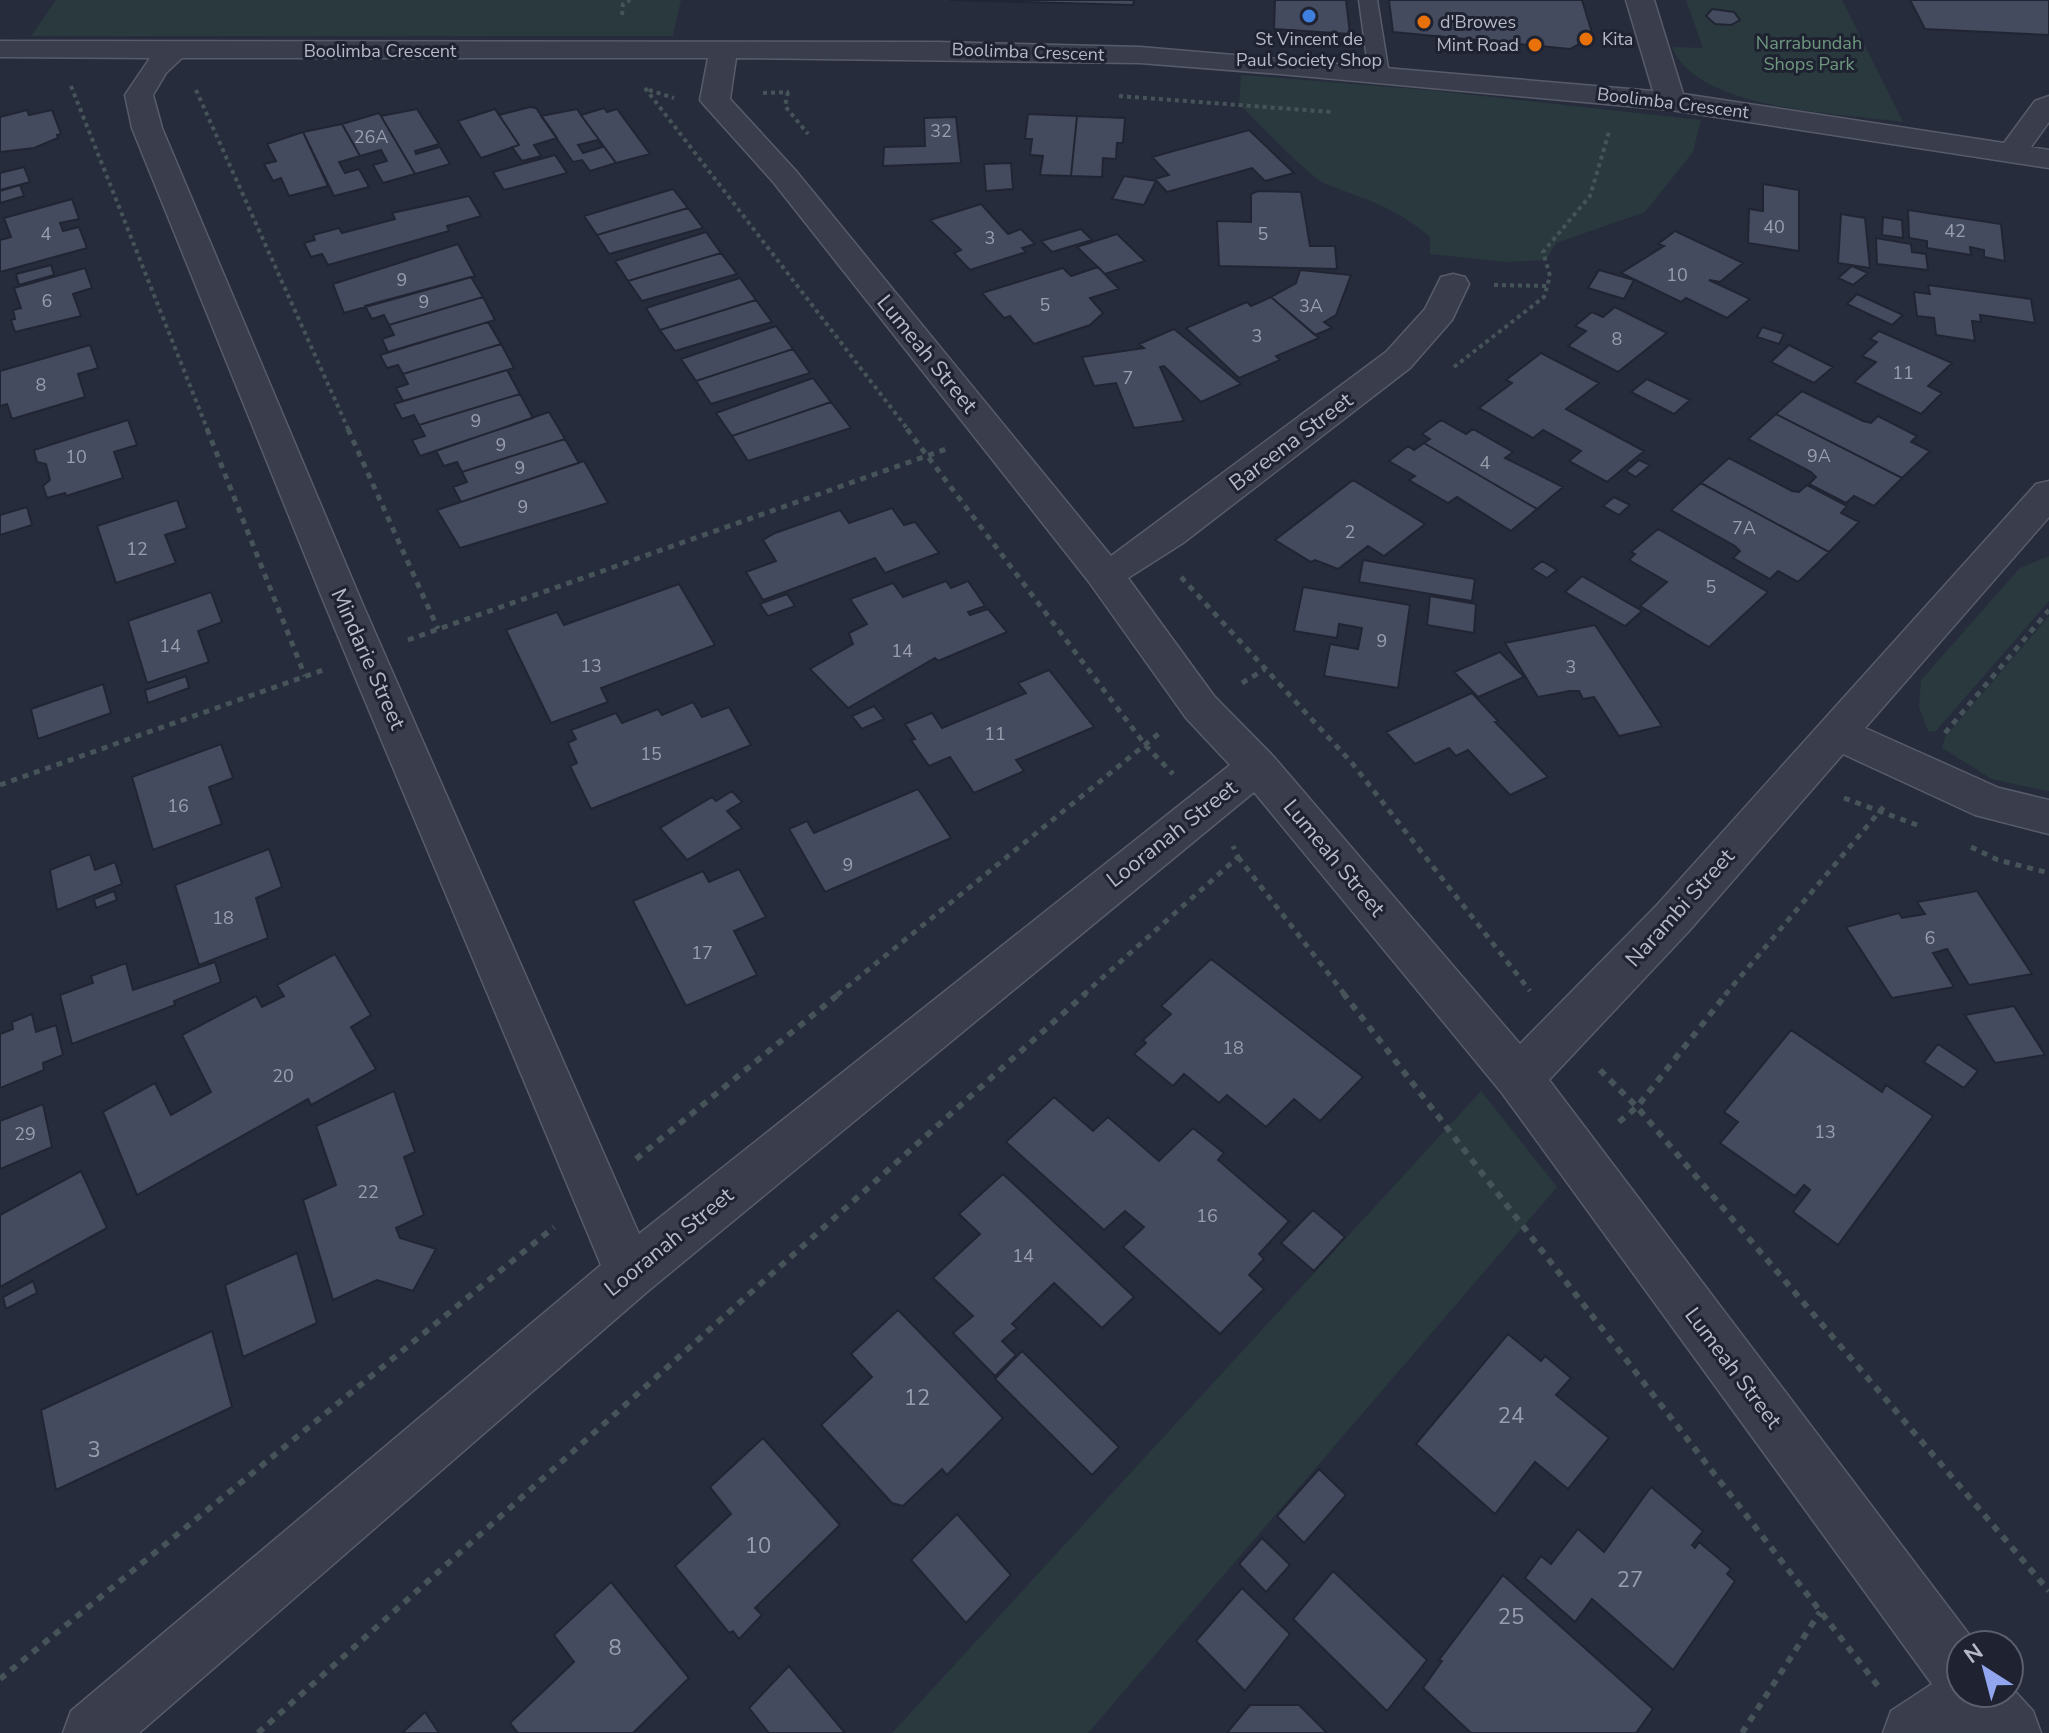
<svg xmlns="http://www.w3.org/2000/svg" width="2049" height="1733" font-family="'Nunito Sans',sans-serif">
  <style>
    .green { fill: #29393e }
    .building { fill: #454b5e; stroke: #212533; stroke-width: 2; fill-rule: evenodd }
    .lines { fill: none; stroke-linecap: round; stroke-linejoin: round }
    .lane-casing { stroke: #585c6a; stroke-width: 3 }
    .street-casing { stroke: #585c6a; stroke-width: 3 }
    .path-far2 { stroke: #46545a; stroke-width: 4; stroke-dasharray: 4 4; stroke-linecap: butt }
    .path-far1 { stroke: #46545a; stroke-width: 5; stroke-dasharray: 6 6; stroke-linecap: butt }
    .path { stroke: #46545a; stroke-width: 6; stroke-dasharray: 7 7; stroke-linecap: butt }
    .lane { fill: #3a3e4c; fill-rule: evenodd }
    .street { fill: #3a3e4c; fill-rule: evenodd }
    .shop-dot { fill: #3f7fe0; stroke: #1f2331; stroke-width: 3 }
    .food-dot { fill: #e8710a; stroke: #1f2331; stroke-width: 3 }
    .labels { text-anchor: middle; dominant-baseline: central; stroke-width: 6; stroke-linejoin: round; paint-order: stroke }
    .far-poi-label { font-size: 18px; fill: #b5b9c8; stroke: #1f2331; text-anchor: start }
    .far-park-label { font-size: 18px; fill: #6e977e; stroke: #1f2331 }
    .far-street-label { font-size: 18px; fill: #b5b9c8; stroke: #1f2331 }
    .number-label { font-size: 18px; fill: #999eae }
    .street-label { font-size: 22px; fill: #b5b9c8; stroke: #1f2331 }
    .near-number-label { font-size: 22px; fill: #999eae }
  </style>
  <rect width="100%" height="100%" fill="#262c3c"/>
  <path class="green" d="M56 0H681L673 36H31Z
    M1686 0H1842L1903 122C1841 113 1697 111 1672 47L1703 48Z
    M1241 75 1428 90 1701 120 1693 152 1645 212 1556 243 1546 260 1506 262 1430 254V237C1393 205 1368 201 1326 184 1309 177 1256 120 1239 104Z
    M2049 556V601L1935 732 1928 731 1919 707 1921 680 2020 568Z
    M2049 616V791H2047L1992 779 1942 748 1945 737Z
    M1481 1091 1557 1187 1088 1733H892Z"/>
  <path class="building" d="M950 0H1134L1133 5Z
    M1275 0H1346L1350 34 1274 29Z
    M1389 0H1582L1593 36 1570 49 1393 32Z
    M1910 0H2049V35L1925 29Z
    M1712 9 1734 12 1740 20 1731 25 1715 24 1706 16Z
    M530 107 536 108 557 138 534 145 541 156 522 161 512 147 519 145 499 115Z
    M604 108 607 112 617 109 650 154 616 163 581 115Z
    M417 109 439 144 415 151 416 154 440 147 450 164 415 174 381 116Z
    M495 109 519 145 481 158 458 121Z
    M577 109 581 115 616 163 590 171 582 160 573 162 541 116ZM598 140 603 147 583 153 578 145Z
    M27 110 29 115 52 110 61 134 57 135 58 138 34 148 0 152V117Z
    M379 113 381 116 415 174 383 183 373 165 387 161 381 150 360 156 342 124Z
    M1028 114 1077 116 1071 176 1040 175 1043 156 1030 155 1032 139H1025Z
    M1077 116 1125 118 1123 143H1117L1116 159 1103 158 1102 177 1071 176Z
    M956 117 961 163 883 166 884 147 925 146 924 118Z
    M342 124 360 156 339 162 345 173 359 169 369 187 334 196 303 132Z
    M1249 130 1294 173 1265 181 1252 168 1167 192 1155 179 1169 175 1152 157Z
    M303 132 328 186 289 196 281 178 273 181 264 164 276 161 267 144Z
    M555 155 567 173 504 190 493 172Z
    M1011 163 1013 189 986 191 984 164Z
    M24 167 30 182 0 190V173Z
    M1124 176 1156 181 1144 205 1112 199Z
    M1763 184 1799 190V251L1748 243 1749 209 1763 211Z
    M20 185 24 196 0 203V191Z
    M673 189 688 208 597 235 584 216Z
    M1258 191 1301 192 1310 246H1335L1337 269 1219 266 1217 221 1251 222V194Z
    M469 196 481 216 447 226 449 231 328 265 322 254 311 257 304 243 315 240 313 235 339 228 342 233 395 219 392 213Z
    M72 199 79 219 60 223 63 231 79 227 87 248 0 272V240L11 237 4 218Z
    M981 204 1008 234 1021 229 1035 244 1022 248 1026 252 970 270 954 253 961 250 930 220Z
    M688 208 703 228 609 254 597 235Z
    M1908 210 2001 224 2005 261 1984 257V250L1970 247 1971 255 1927 248V241L1909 238Z
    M1841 214 1865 218 1870 268 1838 263Z
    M1883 217 1902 220 1903 238 1882 235Z
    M1081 229 1092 240 1052 252 1041 241Z
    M1675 231 1743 263 1720 282 1709 280 1750 299 1727 318 1686 298 1681 302 1621 273 1664 246 1658 244Z
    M706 232 721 253 628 281 615 261Z
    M1117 234 1145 261 1105 274 1077 247Z
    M1876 238 1911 244 1912 252 1926 254 1928 270 1877 264Z
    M458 244 475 276 344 313 333 284Z
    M721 253 737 274 642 301 628 281Z
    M51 265 54 275 19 285 16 274Z
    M1852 266 1868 273 1853 285 1838 278Z
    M1098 267 1119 289 1090 298 1103 313 1090 325 1034 344 1010 316 1004 318 982 293 1063 268 1071 276Z
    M85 268 92 288 73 294 81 316 15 332 11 320 15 319 13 310 21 308 14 288Z
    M1300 270 1351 275 1336 315 1324 322 1332 328 1315 335 1271 297 1296 283Z
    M1599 270 1634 280 1624 299 1588 288Z
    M471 277 483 297 389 325 384 315 372 319 365 306Z
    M740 278 756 300 660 330 646 308Z
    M1928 285 2031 299 2035 323 1980 315 1981 322 1972 321 1975 341 1936 335 1934 318 1917 316 1914 292 1930 294Z
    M1857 294 1903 315 1892 325 1847 304Z
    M483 297 495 320 388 352 382 339 394 335 389 325Z
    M1271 297 1319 338 1276 356 1280 360 1239 378 1186 328 1247 302 1251 306Z
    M756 300 772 322 675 351 660 330Z
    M1615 307 1667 333 1618 372 1568 346 1586 331 1575 326 1592 312 1603 317Z
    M488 322 501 344 403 374 398 365 387 368 380 355Z
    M776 326 793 349 696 381 681 359Z
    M1762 327 1784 334 1779 344 1757 337Z
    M1174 329 1241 384 1201 402 1164 366 1160 367 1184 421 1134 428 1116 383 1094 386 1082 357 1144 348 1139 344Z
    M1879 331 1952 363 1928 386 1942 393 1921 414 1854 382 1876 362 1862 356 1877 342 1870 339Z
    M501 344 514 368 403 401 396 388 408 384 403 374Z
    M90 345 98 368 78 374 85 397 12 419 7 404 0 406V371Z
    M1789 345 1833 367 1814 383 1771 362Z
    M793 349 810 373 711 404 696 381Z
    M1541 353 1599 383 1566 409 1644 451 1607 482 1569 461 1581 451 1543 430 1533 438 1479 408 1512 383 1506 380Z
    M507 370 520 394 419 425 414 415 402 419 394 404Z
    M813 378 831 402 732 436 716 413Z
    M1647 379 1690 400 1674 414 1631 392Z
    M1802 391 1863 421 1871 423 1878 416 1917 436 1911 442 1930 451 1902 478 1776 414Z
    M520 394 533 418 420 456 412 440 425 436 419 425Z
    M831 402 851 428 748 461 732 436Z
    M549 412 565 439 462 472 457 462 444 466 436 451Z
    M1776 414 1902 478 1874 506 1854 496 1846 503 1809 484 1816 477 1811 472 1748 439Z
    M128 420 137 445 114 452 123 478 66 496 65 493 47 498 43 486 50 480 46 464 37 462 34 450Z
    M1441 420 1466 434 1473 429 1513 452 1505 458 1563 487 1537 509 1424 443 1430 439 1422 434Z
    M565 439 579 463 461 502 453 487 467 482 462 472Z
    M1424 443 1537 509 1511 531 1457 497 1448 503 1409 480 1415 476 1389 461 1408 446 1414 450Z
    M1729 458 1792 491 1799 492 1807 485 1847 506 1841 513 1859 522 1829 552 1701 483Z
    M1639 460 1650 465 1636 477 1626 471Z
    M584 461 608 503 460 548 437 510Z
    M1353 480 1425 524 1384 556 1368 546 1338 569 1315 560 1311 562 1275 540Z
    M1701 483 1829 552 1798 582 1778 571 1770 579 1733 558 1740 551 1735 546 1671 510Z
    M1614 497 1630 505 1619 515 1603 506Z
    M177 500 187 528 165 535 176 563 116 583 97 526Z
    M27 507 32 525 0 535V515Z
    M892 508 904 525 915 522 939 553 885 573 875 558 763 600 746 572 776 561 763 540 775 533 840 510 849 523Z
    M1658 529 1768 592 1709 647 1640 606 1667 582 1629 560 1635 554 1631 552Z
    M1363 560 1475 579 1472 601 1359 582Z
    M1542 561 1557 570 1547 578 1532 569Z
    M1582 576 1642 611 1625 626 1565 592Z
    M946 581 951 588 968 581 985 606 968 612 970 615 988 609 1007 632 938 661 935 658 848 708 810 669 853 644 849 633 867 624 850 599 893 583 903 597Z
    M679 584 715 645 601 688 608 702 551 723 506 630 557 612 564 625Z
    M1303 587 1410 605 1398 688 1324 676 1330 644 1358 649 1362 628 1339 624 1337 638 1294 631Z
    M211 592 222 622 198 631 209 662 147 683 128 621Z
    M787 594 795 606 768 616 760 604Z
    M1430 596 1476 604 1474 633 1427 625Z
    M1595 625 1662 726 1619 736 1594 697 1583 699 1579 691H1570L1538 697 1505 643Z
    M1500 652 1524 677 1478 697 1454 672Z
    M1049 670 1094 727 1016 760 1024 771 974 793 950 757 929 766 911 740 915 739 905 724 932 713 942 728 1026 693 1018 683Z
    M186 676 189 688 148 703 145 690Z
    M103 684 111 713 38 739 31 709Z
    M1472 693 1498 721 1495 722 1548 777 1510 795 1468 750 1456 756 1449 748 1415 764 1386 732Z
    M693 702 702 717 729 707 751 745 591 809 570 766 577 763 568 743 576 739 571 730 616 713 622 723 658 709 662 715Z
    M874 706 884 719 862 729 852 716Z
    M221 744 233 778 209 787 222 824 153 850 132 777Z
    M918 789 951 838 825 892 789 829 807 821 814 833Z
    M732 791 742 802 727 811 742 828 687 860 660 828 712 797 716 801Z
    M269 849 282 887 256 898 268 938 199 965 175 885Z
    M90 854 95 870 115 862 122 884 57 910 50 870Z
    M739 869 766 917 734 931 757 975 686 1006 633 901 703 871 709 882Z
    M114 891 117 900 96 908 94 899Z
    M1977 891 2032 974 1969 985 1947 949 1933 953 1954 987 1892 998 1846 927 1899 913 1902 918 1925 914 1917 902Z
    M335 954 371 1015 351 1027 376 1069 311 1105 308 1099 137 1195 103 1112 155 1083 171 1115 211 1092 182 1035 256 996 262 1007 284 996 277 985Z
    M1211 959 1363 1077 1320 1121 1294 1099 1266 1127 1227 1095 1219 1103 1184 1074 1173 1086 1134 1054 1146 1043 1143 1040 1171 1014 1161 1006Z
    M215 962 221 982 174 1001 175 1005 72 1044 60 995 93 983 91 976 126 963 133 990Z
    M2014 1006 2045 1055 1995 1063 1965 1015Z
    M32 1014 36 1032 56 1025 63 1055 43 1063 44 1070 0 1088V1034L13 1029 12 1022Z
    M1791 1030 1882 1092 1886 1085 1933 1116 1838 1245 1793 1212 1810 1190 1804 1185 1795 1196 1720 1143 1738 1122 1724 1112Z
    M1938 1044 1978 1071 1964 1088 1924 1062Z
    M394 1091 415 1152 404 1157 424 1215 396 1228 400 1238 436 1249 413 1291 377 1280 333 1300 303 1200 336 1185 316 1126Z
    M1054 1097 1093 1131 1108 1117 1159 1161 1193 1128 1224 1153 1218 1160 1289 1221 1259 1254 1264 1259 1249 1275 1264 1289 1220 1334 1123 1247 1144 1227 1125 1211 1104 1230 1006 1142Z
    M43 1104 52 1147 0 1169V1121Z
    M81 1171 107 1228 0 1287V1215Z
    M1003 1174 1134 1297 1102 1328 1054 1283 1012 1324 1017 1328 1002 1341 1016 1355 995 1376 953 1333 973 1316 933 1278 980 1234 959 1214Z
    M1313 1210 1345 1237 1314 1271 1281 1243Z
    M297 1253 317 1323 243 1357 225 1285Z
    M33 1281 37 1293 6 1309 3 1297Z
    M898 1310 1003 1418 947 1475 942 1469 903 1506 892 1503 821 1425 872 1377 851 1354Z
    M212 1331 232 1407 56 1490 41 1410Z
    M1508 1334 1541 1361 1545 1356 1571 1378 1556 1395 1609 1438 1568 1489 1535 1462 1495 1514 1416 1444Z
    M1022 1351 1119 1447 1092 1475 995 1379Z
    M763 1438 840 1525 755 1608 762 1615 739 1639 733 1631 729 1633 675 1566 731 1514 710 1487Z
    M1319 1469 1346 1495 1304 1543 1277 1516Z
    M1651 1487 1703 1531 1692 1545 1695 1548 1699 1542 1731 1569 1727 1574 1735 1581 1673 1670 1592 1599 1575 1622 1525 1578 1541 1556 1551 1564 1578 1529 1604 1552Z
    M957 1514 1011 1575 966 1623 911 1560Z
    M1262 1538 1290 1565 1266 1592 1239 1564Z
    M1333 1571 1427 1660 1387 1711 1293 1619Z
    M1503 1575 1653 1709 1636 1733H1471L1423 1688 1442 1661 1439 1660Z
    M611 1582 689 1678 633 1733H518L510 1723 574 1662 554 1635Z
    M1242 1588 1290 1634 1245 1691 1196 1641Z
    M789 1666 845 1733H769L749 1708Z
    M1250 1705H1299L1327 1733H1227Z
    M425 1712 439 1733H402Z"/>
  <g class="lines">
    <defs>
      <path id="lane" d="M1359 0H1377L1389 74 1386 78H1372L1369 74Z"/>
      <path id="street" d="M1626 0H1654L1683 94 2004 143 2035 101 2049 96V122L2031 147 2049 150V168L1671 110 1280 74 1140 63 736 58 730 99 796 171 1111 556 1386 352 1425 309 1441 277 1453 274 1465 277 1469 284 1452 320 1410 368 1183 543 1128 578 1214 696 1273 756 1520 1044 1657 905 2036 484 2049 481V517L1865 728 1999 788 2049 800V834L1975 815 1843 754 1689 931 1549 1080 1977 1645H1961V1693H2009V1685L2033 1711 2041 1733H1883L1891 1711 1932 1684 1502 1093 1254 792 648 1291 139 1733H63L71 1711 601 1265 325 605 132 128 125 95 150 58 0 57V41L937 42 1140 47 1653 91ZM182 58H708L700 100 705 106 774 183 1089 582 1186 718 1230 765 639 1234 363 605 162 128 153 95 166 73Z"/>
    </defs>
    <use href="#lane" class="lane-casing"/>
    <use href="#street" class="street-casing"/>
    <path class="path-far2" d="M622 15 623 4 630 0
      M71 86 208 431
      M645 88 909 431
      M196 90 349 431
      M649 90 674 98
      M788 92 785 106 808 134
      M763 93 789 92
      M1119 96 1332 112
      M1494 285 1547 286
      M1454 367 1544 297 1550 276 1543 252 1590 196 1609 132"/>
    <path class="path-far1" d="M207 429 305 676
      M348 429 438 629
      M907 429 1146 746 1173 774
      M1181 577 1352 763 1530 991
      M408 640 949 448
      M1242 683 1265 669
      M1945 733 2049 610
      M0 785 323 670
      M1844 798 1917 825
      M1971 847 1998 860 2049 873
      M1238 857 1345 995
      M837 995 1162 731
      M1083 995 1238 857 1233 846
      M1725 995 1885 805"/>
    <path class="path" d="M1343 993 1878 1686
      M1600 1070 1637 1107 2049 1591
      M1619 1122 1637 1107 1727 993
      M636 1159 840 993
      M0 1679 554 1227
      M258 1733 1086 993
      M1742 1733 1820 1612"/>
    <use href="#lane" class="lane"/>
    <use href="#street" class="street"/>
  </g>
  <circle class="shop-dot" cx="1309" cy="16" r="8"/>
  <g class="food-dot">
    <circle cx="1424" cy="22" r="8"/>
    <circle cx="1586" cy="39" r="8"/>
    <circle cx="1535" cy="45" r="8"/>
  </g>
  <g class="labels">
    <g class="far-poi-label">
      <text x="1440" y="22">d'Browes</text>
      <text x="1309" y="39" text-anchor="middle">St Vincent de<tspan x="1309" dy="21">Paul Society Shop</tspan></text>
      <text x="1602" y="39">Kita</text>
      <text x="1519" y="45" text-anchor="end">Mint Road</text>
    </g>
    <g class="far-park-label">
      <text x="1809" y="43">Narrabundah<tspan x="1809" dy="21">Shops Park</tspan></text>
    </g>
    <g class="far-street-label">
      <text x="380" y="51">Boolimba Crescent</text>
      <text transform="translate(1028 52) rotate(2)">Boolimba Crescent</text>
      <text transform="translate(1673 103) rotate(7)">Boolimba Crescent</text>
    </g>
    <g class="number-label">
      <text x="941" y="131">32</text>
      <text x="371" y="137">26A</text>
      <text x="1774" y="227">40</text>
      <text x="1955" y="231">42</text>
      <text x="46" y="234">4</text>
      <text x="1263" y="234">5</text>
      <text x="990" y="238">3</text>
      <text x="1677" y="275">10</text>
      <text x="402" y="280">9</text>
      <text x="47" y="301">6</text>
      <text x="424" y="302">9</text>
      <text x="1045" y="305">5</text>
      <text x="1311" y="306">3A</text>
      <text x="1257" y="336">3</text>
      <text x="1617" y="339">8</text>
      <text x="1903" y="373">11</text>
      <text x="1128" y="378">7</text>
      <text x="41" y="385">8</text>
      <text x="476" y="421">9</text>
      <text x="501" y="445">9</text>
      <text x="1819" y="456">9A</text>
      <text x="76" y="457">10</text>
      <text x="1485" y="463">4</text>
      <text x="520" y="468">9</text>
      <text x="523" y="507">9</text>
      <text x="1744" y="528">7A</text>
      <text x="1350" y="532">2</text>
      <text x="137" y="549">12</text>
      <text x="1711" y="587">5</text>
      <text x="1382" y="641">9</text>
      <text x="170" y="646">14</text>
      <text x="902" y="651">14</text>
      <text x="591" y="666">13</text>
      <text x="1571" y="667">3</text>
      <text x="995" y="734">11</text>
      <text x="651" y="754">15</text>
      <text x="178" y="806">16</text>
      <text x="848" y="865">9</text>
      <text x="223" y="918">18</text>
      <text x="1930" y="938">6</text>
      <text x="702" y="953">17</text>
      <text x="1233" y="1048">18</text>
      <text x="283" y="1076">20</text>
      <text x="1825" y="1132">13</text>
      <text x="25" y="1134">29</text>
      <text x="368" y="1192">22</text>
      <text x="1207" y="1216">16</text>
      <text x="1023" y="1256">14</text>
    </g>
    <g class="street-label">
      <text transform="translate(927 354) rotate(51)">Lumeah Street</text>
      <text transform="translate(1291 442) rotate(-37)">Bareena Street</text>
      <text transform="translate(368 659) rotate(66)">Mindarie Street</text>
      <text transform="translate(1172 834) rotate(-38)">Looranah Street</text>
      <text transform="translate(1334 858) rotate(50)">Lumeah Street</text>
      <text transform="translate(1680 908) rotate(-48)">Narambi Street</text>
      <text transform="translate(669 1242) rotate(-39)">Looranah Street</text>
      <text transform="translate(1733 1368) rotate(53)">Lumeah Street</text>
    </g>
    <g class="near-number-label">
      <text x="917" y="1398">12</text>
      <text x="1511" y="1416">24</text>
      <text x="94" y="1450">3</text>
      <text x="758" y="1546">10</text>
      <text x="1630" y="1580">27</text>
      <text x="1511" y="1617">25</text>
      <text x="615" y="1648">8</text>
    </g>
  </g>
  <g transform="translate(1985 1669) rotate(324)"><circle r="38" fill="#1f2331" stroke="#5b5f6d" stroke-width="2"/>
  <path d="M0-6L14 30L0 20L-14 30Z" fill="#92a6f0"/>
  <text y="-12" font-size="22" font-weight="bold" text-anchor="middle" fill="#b5b9c8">N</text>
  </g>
</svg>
